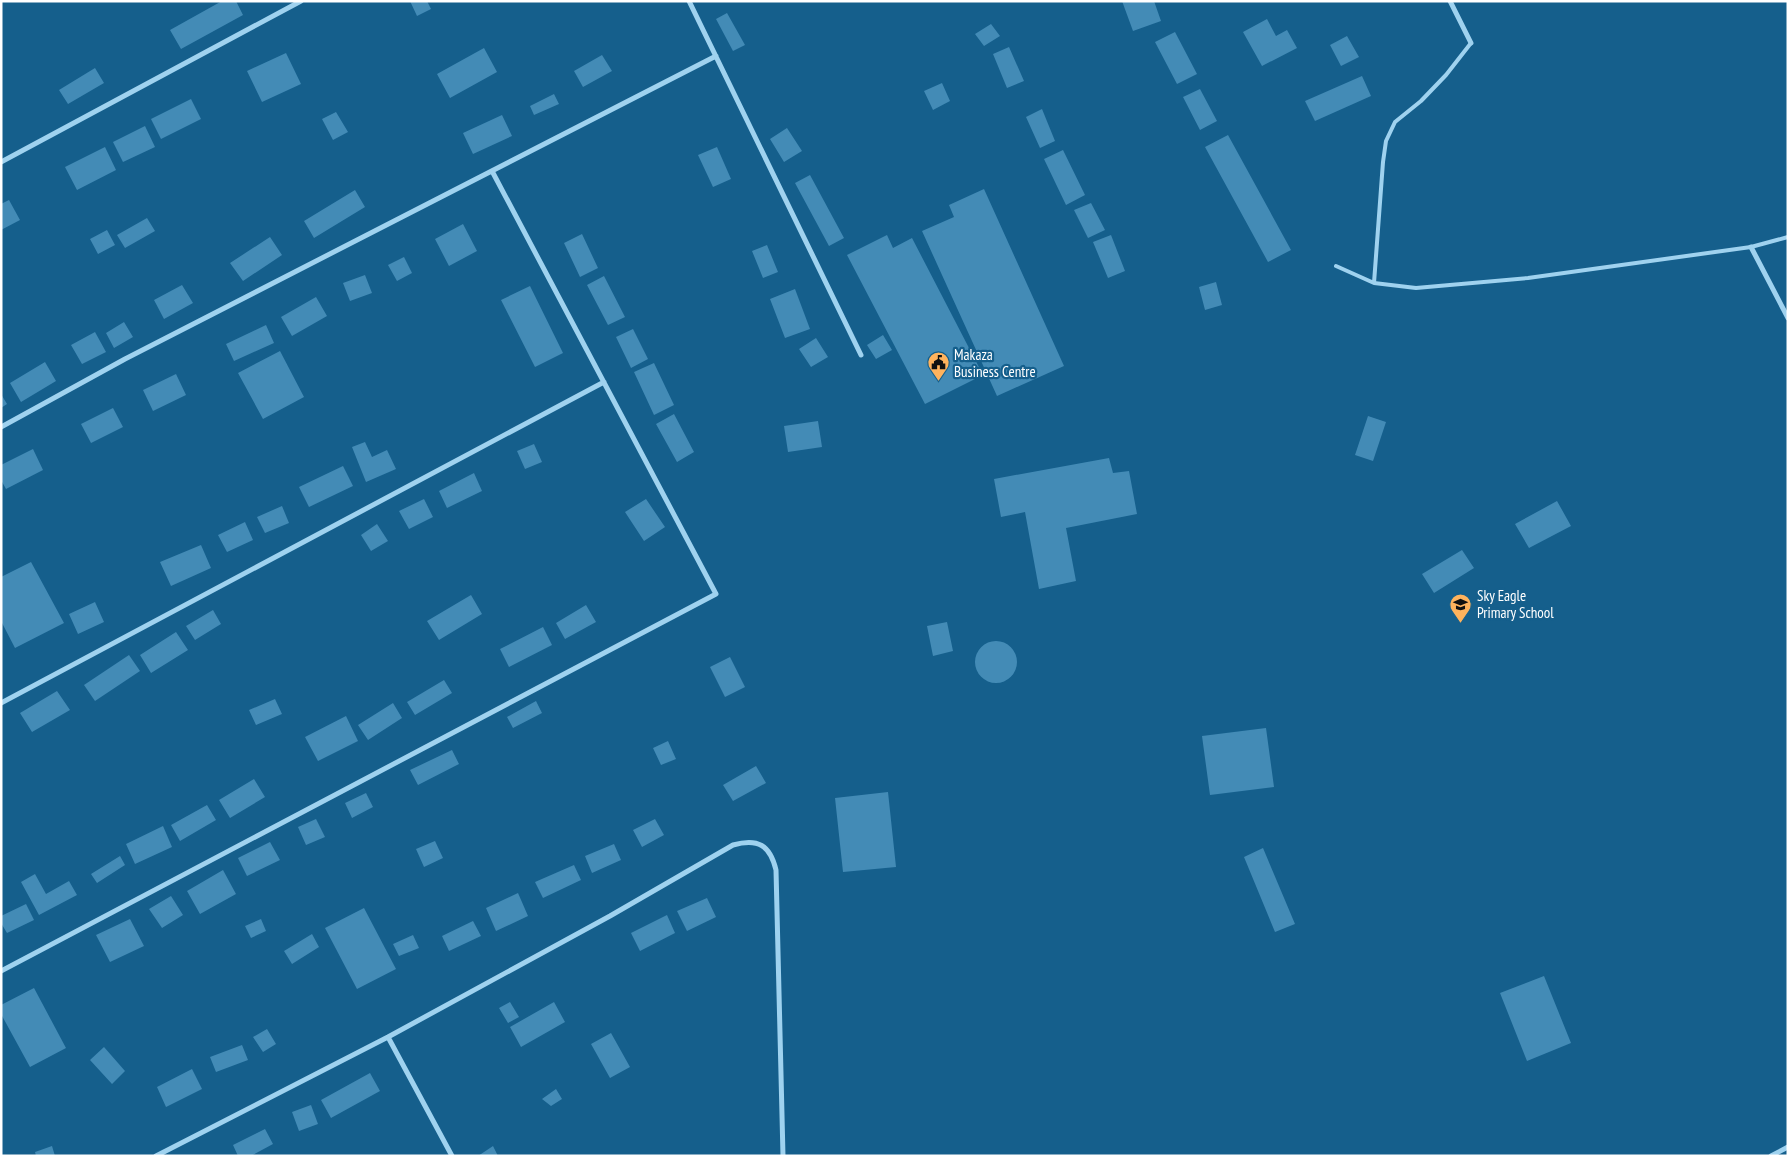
<svg xmlns="http://www.w3.org/2000/svg" width="1789" height="1157" font-family="'PT Sans Narrow',sans-serif">
  <style>
    .building { fill: #438bb6 }
    .lines { fill: none; stroke-linecap: round; stroke-linejoin: round }
    .lane { stroke: #9fd2ef; stroke-width: 4 }
    .street { stroke: #9fd2ef; stroke-width: 5 }
    .labels { text-anchor: middle; dominant-baseline: central; stroke-width: 4.5; stroke-linejoin: round; paint-order: stroke }
    .poi-label { font-size: 15px; fill: #fff; stroke: #155f8c; text-anchor: start }
  </style>
  <rect width="100%" height="100%" fill="#155f8c"/>
  <path class="building" d="M222 1H236L243 15 181 49 170 30Z
    M410 1H427L431 9 417 16Z
    M1122 1H1154L1161 21 1133 31Z
    M727 13 745 45 733 51 716 19Z
    M1267 19 1276 36 1287 30 1297 48 1262 66 1243 32Z
    M991 24 1000 36 984 46 975 34Z
    M1175 32 1197 74 1177 84 1155 42Z
    M1347 36 1359 57 1341 66 1330 45Z
    M1009 47 1024 81 1007 88 993 54Z
    M484 48 497 72 450 98 437 74Z
    M286 53 301 84 262 102 247 71Z
    M602 55 612 71 583 87 574 71Z
    M95 68 104 83 68 104 59 90Z
    M1362 76 1371 96 1315 121 1305 101Z
    M942 83 950 101 933 110 924 91Z
    M1200 89 1217 121 1200 130 1183 97Z
    M554 94 559 104 534 115 530 106Z
    M191 99 201 119 161 139 151 119Z
    M1042 109 1055 141 1040 148 1026 117Z
    M336 112 348 132 333 140 322 119Z
    M502 115 512 136 473 154 463 133Z
    M145 126 155 147 123 162 113 142Z
    M787 128 802 151 784 162 770 139Z
    M1228 135 1291 250 1268 262 1205 147Z
    M105 147 116 170 77 190 65 167Z
    M717 147 731 179 713 187 698 155Z
    M1063 150 1085 195 1066 205 1044 159Z
    M810 175 844 238 829 246 795 183Z
    M984 189 1064 366 997 396 922 231 954 217 949 205Z
    M355 190 365 207 314 238 304 221Z
    M9 200 20 220 1 230V204Z
    M1091 203 1105 230 1088 238 1074 210Z
    M147 218 155 231 125 248 117 235Z
    M463 224 477 251 449 266 435 239Z
    M107 230 115 245 98 254 90 239Z
    M582 234 598 268 580 277 564 243Z
    M887 235 893 248 912 238 983 375 925 404 847 255Z
    M1111 235 1125 271 1108 278 1093 242Z
    M270 237 282 255 243 281 230 263Z
    M767 245 778 272 763 278 752 251Z
    M404 257 412 273 397 281 388 265Z
    M365 275 372 293 350 301 343 283Z
    M604 276 625 317 608 325 587 285Z
    M1216 282 1222 305 1205 310 1199 287Z
    M182 285 193 303 164 319 154 300Z
    M530 286 563 353 535 367 501 300Z
    M795 289 810 329 785 338 770 299Z
    M316 297 327 316 292 336 281 317Z
    M124 322 133 337 114 348 106 333Z
    M266 325 274 343 234 361 226 344Z
    M633 329 648 359 631 368 616 337Z
    M95 332 106 352 82 364 71 345Z
    M883 335 892 350 876 359 867 345Z
    M816 338 828 357 811 367 799 349Z
    M280 351 304 397 263 419 238 373Z
    M45 362 56 381 21 402 10 383Z
    M654 363 674 405 654 415 634 372Z
    M176 374 186 395 153 411 143 390Z
    M1 394 7 404 1 408Z
    M113 408 123 427 91 443 81 424Z
    M674 414 694 452 677 462 656 424Z
    M1368 416 1386 422 1373 461 1355 455Z
    M818 421 822 447 788 452 784 426Z
    M365 442 372 457 387 450 396 469 366 482 352 447Z
    M534 444 542 462 525 469 517 451Z
    M33 449 43 470 6 489 1 480V465Z
    M1109 458 1113 473 1129 471 1137 514 1066 528 1076 581 1039 589 1025 512 1001 517 994 479Z
    M343 466 353 486 309 507 299 487Z
    M474 473 482 491 447 508 439 491Z
    M424 499 433 517 409 529 399 511Z
    M646 499 665 527 644 541 625 512Z
    M1557 501 1571 526 1529 548 1515 524Z
    M282 506 289 523 265 533 257 517Z
    M245 522 253 540 227 552 218 535Z
    M377 524 388 541 371 551 361 535Z
    M201 545 211 568 171 586 160 562Z
    M1462 550 1474 568 1434 593 1422 574Z
    M31 562 64 623 15 648 1 621V577Z
    M471 595 482 614 439 640 427 621Z
    M95 602 104 622 78 634 69 614Z
    M586 605 596 622 565 639 556 623Z
    M213 610 221 624 195 640 186 626Z
    M947 622 953 651 933 656 927 626Z
    M543 627 552 645 509 667 500 649Z
    M176 632 188 650 151 673 140 655Z
    M975 662a21 21 0 1 1 42 0a21 21 0 1 1-42 0Z
    M129 655 140 671 95 701 84 685Z
    M730 657 745 687 725 697 710 667Z
    M444 680 452 693 415 715 407 702Z
    M57 691 70 710 32 732 20 713Z
    M275 699 282 714 256 725 249 710Z
    M536 701 542 713 513 728 507 717Z
    M393 703 402 718 368 740 358 725Z
    M346 716 358 741 318 761 305 737Z
    M1266 728 1274 787 1210 795 1202 736Z
    M668 741 676 759 661 765 653 748Z
    M452 750 459 764 418 785 410 770Z
    M756 766 766 783 733 801 723 785Z
    M254 779 265 797 230 818 219 800Z
    M888 792 896 867 843 872 835 798Z
    M366 793 373 807 352 818 345 803Z
    M207 805 216 820 180 841 171 825Z
    M316 819 325 837 306 845 298 827Z
    M655 819 664 835 642 847 633 830Z
    M163 826 172 847 135 864 126 844Z
    M435 841 443 858 424 867 416 849Z
    M270 842 280 860 247 876 238 858Z
    M614 844 621 860 592 873 585 856Z
    M1263 848 1295 924 1275 932 1244 857Z
    M120 856 125 865 97 883 91 874Z
    M574 865 581 880 543 898 535 882Z
    M223 870 236 894 200 914 187 891Z
    M35 874 46 894 69 881 77 895 39 915 21 882Z
    M518 893 528 916 496 931 486 908Z
    M171 896 183 915 162 928 149 909Z
    M707 898 716 917 687 931 677 911Z
    M26 904 34 920 7 933 1 923V916Z
    M364 908 396 969 357 989 325 928Z
    M667 915 675 933 640 951 631 933Z
    M130 919 144 946 110 962 96 935Z
    M261 919 266 931 251 938 245 926Z
    M473 921 481 936 449 951 442 936Z
    M312 934 319 947 292 964 284 951Z
    M413 935 419 948 399 956 393 944Z
    M1544 976 1571 1043 1527 1061 1500 993Z
    M34 988 66 1048 30 1067 1 1014V1005Z
    M510 1002 519 1017 508 1023 499 1008Z
    M554 1002 565 1022 521 1047 510 1027Z
    M267 1029 276 1044 263 1052 253 1037Z
    M611 1033 630 1067 610 1078 591 1044Z
    M242 1045 248 1060 216 1072 210 1057Z
    M104 1047 125 1071 112 1084 90 1060Z
    M192 1069 202 1089 166 1107 157 1087Z
    M370 1073 380 1091 331 1118 321 1100Z
    M556 1089 562 1099 551 1106 542 1099Z
    M311 1105 318 1124 299 1131 292 1112Z
    M265 1129 273 1144 251 1156H238L233 1145Z
    M52 1146 55 1156H36L35 1152Z
    M493 1146 498 1156H478Z"/>
  <g class="lines">
    <path class="lane" d="M1336 266 1374 283 1416 288 1528 278 1751 247 1788 237
      M1374 283 1383 162 1386 141 1395 122 1421 101 1446 75 1471 43"/>
    <path class="street" d="M689 1 861 355
      M1450 1 1471 43
      M1 162 301 1
      M1751 247 1788 318
      M1 427 125 359 716 56
      M1 703 604 382
      M1 971 716 594 492 171
      M388 1037 452 1156
      M156 1156 388 1037 610 916 733 845C758 838 770 845 776 870L783 1156
      M1771 1156 1788 1147"/>
  </g>
  <defs>
    <symbol id="civic-pin" viewBox="-11 -11 22 30"><path d="M0 17L-7.5 6A9.5 9.5 0 1 1 7.5 6Z" fill="#ffb35d" stroke="#155f8c"/><path d="M-.6-6.5H3V-4.5H.6V-3L4-1V1h2V6H-6V1h2V-1L-.6-3ZM-1.2 2.5V6h2.4V2.5Z" fill="#111"/></symbol>
    <symbol id="school-pin" viewBox="-11 -11 22 30"><path d="M0 17L-7.5 6A9.5 9.5 0 1 1 7.5 6Z" fill="#ffb35d" stroke="#155f8c"/><path d="M0-5L7-2L0 1L-7-2ZM-4 1L0 2.5L4 1V4Q0 6-4 4Z" fill="#111"/></symbol>
  </defs>
  <g fill-rule="evenodd">
    <use href="#civic-pin" x="926" y="350" width="25" height="34"/>
    <use href="#school-pin" x="1448" y="592" width="25" height="34"/>
  </g>
  <g class="labels">
    <g class="poi-label">
      <text x="954" y="354">Makaza<tspan x="954" dy="17">Business Centre</tspan></text>
      <text x="1477" y="595">Sky Eagle<tspan x="1477" dy="17">Primary School</tspan></text>
    </g>
  </g>
  <rect width="1789" height="1157" fill="none" stroke="#ffffff" stroke-width="5"/>
</svg>
